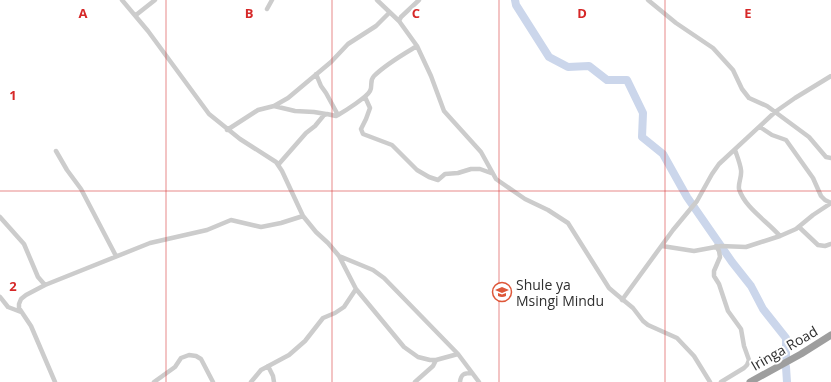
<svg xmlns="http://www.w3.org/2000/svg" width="831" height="382" font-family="'Open Sans',sans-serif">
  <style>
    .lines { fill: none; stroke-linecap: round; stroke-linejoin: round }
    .river { stroke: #cbd6eb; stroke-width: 8 }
    .minor { stroke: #ccc; stroke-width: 4.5 }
    .trunk { stroke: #9e9e9e; stroke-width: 7 }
    .grid { fill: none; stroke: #d62828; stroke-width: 1; stroke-opacity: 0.55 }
    .labels { text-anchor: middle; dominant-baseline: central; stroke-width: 4; stroke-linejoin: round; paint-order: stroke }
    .poi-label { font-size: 14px; fill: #2f2f2f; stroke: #fff; text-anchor: start }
    .street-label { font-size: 14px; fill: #2f2f2f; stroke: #fff }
    .grid-label { font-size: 13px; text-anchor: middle; font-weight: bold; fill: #d62828; stroke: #fff; stroke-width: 4; stroke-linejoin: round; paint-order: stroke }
  </style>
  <rect width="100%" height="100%" fill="#fff"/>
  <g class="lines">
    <path class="river" d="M515 0 516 5 549 57 568 67 589 66 607 80H627L643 113 642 137 663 154 687 197 732 262 751 286 763 309 786 338V358
      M786 367 787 382"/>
    <path class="minor" d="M122 0 148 31 209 114 240 139 276 162 282 171 303 216 316 232 328 243 339 256 356 289 404 347 418 357 430 360H436L458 354
      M377 0 399 21 417 46 431 76 444 111 481 152 496 179 525 199 548 210 568 223 609 288 616 294 633 308 643 321 648 325 677 338 694 356 710 382
      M648 0 676 23 713 48 733 70 742 89 749 98 767 106 809 137 826 157 831 158
      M267 9 272 0
      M136 15 155 0
      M399 21 401 17 419 0
      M316 74 321 86 326 93 338 115
      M365 97 370 108 366 119 361 129 363 134 392 145 417 170 429 177 438 180 445 174 458 173 471 169H480L491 173
      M274 106 295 111 314 112 326 114
      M760 127 772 135 786 140 813 178 821 196 825 200 831 203
      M227 130 258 110 274 106 288 98 331 62 348 44 376 26 389 13
      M735 150C737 156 740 163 741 170 742 177 738 183 739 189 745 208 767 221 780 236
      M56 151 67 170 81 189 116 256
      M278 165 306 133 315 126 324 115 327 114 336 116 338 115C345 111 367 97 370 91 373 86 369 81 374 76 386 64 402 55 417 46
      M0 217 24 244 38 277 45 285
      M799 227 818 245 825 246 831 244
      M662 246 694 251 721 246 746 247 780 236 796 229 813 215 831 203
      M716 246 719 251 720 257 714 271V276L719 284 728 311 741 329 744 346 749 360 747 365 744 368 721 382
      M339 256 373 270 384 278 458 354 479 382
      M0 297 8 307 21 312
      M622 300 673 230 697 201 712 174 719 164 775 112 795 98 831 76
      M268 366 273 376 274 382
      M55 382 31 326 19 308V304L21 299 26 295 45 285 150 243 207 230 231 220 261 227 281 223 303 216
      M154 382 175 367 181 358 189 355 196 356 201 359 213 382
      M251 382 261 370 289 355 305 341 323 318 335 313 344 307 356 289
      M415 382 433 366 436 360
      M460 382C461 374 464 373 472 373"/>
    <path class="trunk" d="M750 382 801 354 831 335"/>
  </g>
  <path class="grid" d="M166 0V382M332 0V382M499 0V382M665 0V382M0 191H831"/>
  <defs>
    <symbol id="school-ring" viewBox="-11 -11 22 22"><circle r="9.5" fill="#fff" stroke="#de5739" stroke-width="1.5"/><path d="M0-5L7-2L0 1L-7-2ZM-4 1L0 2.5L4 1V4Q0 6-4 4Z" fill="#de5739"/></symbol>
  </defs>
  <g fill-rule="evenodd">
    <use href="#school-ring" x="491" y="281" width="22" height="22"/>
  </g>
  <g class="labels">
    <g class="poi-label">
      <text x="516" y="284">Shule ya<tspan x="516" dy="16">Msingi Mindu</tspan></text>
    </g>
    <g class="street-label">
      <text transform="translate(784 348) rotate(-30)">Iringa Road</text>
    </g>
  </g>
  <g class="grid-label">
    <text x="83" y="18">A</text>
    <text x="249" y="18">B</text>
    <text x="416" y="18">C</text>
    <text x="582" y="18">D</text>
    <text x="748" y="18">E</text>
    <text x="13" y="100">1</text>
    <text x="13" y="291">2</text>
  </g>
</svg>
